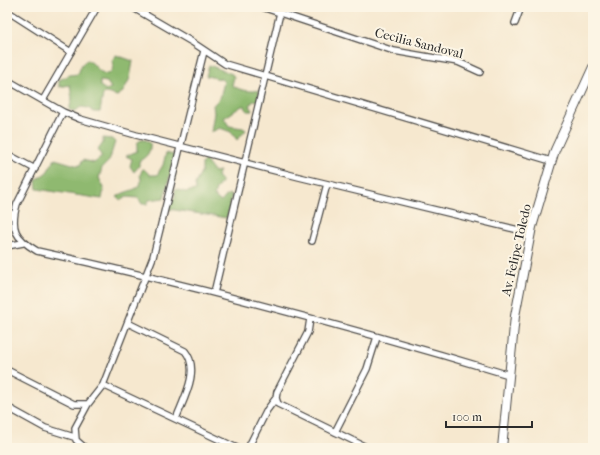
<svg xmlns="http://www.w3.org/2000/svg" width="600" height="455" font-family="'IM FELL French Canon',serif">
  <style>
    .forest { fill: #8fb970; stroke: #5d724e; fill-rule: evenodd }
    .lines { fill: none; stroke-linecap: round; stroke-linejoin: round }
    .minor-casing { stroke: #494744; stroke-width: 8 }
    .secondary-casing { stroke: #494744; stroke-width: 10 }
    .minor { stroke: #fff; stroke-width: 5.5 }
    .secondary { stroke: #fff; stroke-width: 8 }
    .labels { text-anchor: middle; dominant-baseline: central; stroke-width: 4; stroke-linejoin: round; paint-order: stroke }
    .street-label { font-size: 13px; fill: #2b2b2b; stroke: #fcf5e5 }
  </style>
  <rect width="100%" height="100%" fill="#fcf5e5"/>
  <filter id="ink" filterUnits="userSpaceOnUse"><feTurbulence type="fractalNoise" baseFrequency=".025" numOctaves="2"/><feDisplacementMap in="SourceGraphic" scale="8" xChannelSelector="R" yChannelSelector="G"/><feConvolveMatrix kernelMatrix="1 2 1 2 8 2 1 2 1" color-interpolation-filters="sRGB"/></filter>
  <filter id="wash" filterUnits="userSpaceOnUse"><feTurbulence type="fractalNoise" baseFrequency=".012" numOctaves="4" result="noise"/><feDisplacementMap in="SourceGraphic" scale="16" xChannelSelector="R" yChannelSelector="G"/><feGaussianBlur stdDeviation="0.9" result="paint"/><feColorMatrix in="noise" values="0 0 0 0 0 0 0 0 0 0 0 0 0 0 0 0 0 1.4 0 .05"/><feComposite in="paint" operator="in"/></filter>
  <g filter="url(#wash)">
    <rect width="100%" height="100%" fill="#f6e8cf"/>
    <path class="forest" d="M116 55 133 61 130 78 123 92 117 96 106 93 103 94 100 112H94L88 108 81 107 75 111 69 110 72 99 70 85 59 87V80L70 75 78 74 82 64 87 60C96 63 98 74 108 74 113 70 114 67 112 61ZM100 81 107 82 111 88 106 90 100 86Z
      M209 65 232 74 234 77 232 85C240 91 251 92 259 90V99L252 102 250 106 252 111H247L245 106H242L224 118 229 126 243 128 246 130 237 140 231 132 220 128 211 132 214 113 213 105 220 98 224 82 221 79 206 76Z
      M103 138 112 139 115 142 109 161 102 168 99 178 104 188 102 199 37 189 36 180 47 172 55 159 79 166 83 160 94 163 102 157 98 150 103 143Z
      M141 140H146L150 143C151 152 147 157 139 161V166L134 172 130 166 132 159 126 156 137 151V143Z
      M166 153 174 155 175 157 164 198 149 200 147 204H142L138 198 127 197 121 200 117 197C125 189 146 192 140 175L143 168 150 175H157L163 165Z
      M205 160 214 172 220 171 217 176 222 182 216 189 214 196 221 202 228 194 232 196 227 218 168 209 170 202 175 198V189L185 192 196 190 195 184 202 171V163Z"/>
  </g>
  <g filter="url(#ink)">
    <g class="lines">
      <defs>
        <path id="minor" d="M132 7 192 42 225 64 551 161
          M262 7 394 51 458 62 480 72
          M7 11 71 52
          M515 23 521 7
          M7 80 63 112 17 204C10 229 15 238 37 251 196 286 353 328 509 375
          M43 100 97 7
          M63 112 80 119 136 135 299 177 531 233
          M7 154 35 169
          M7 209 13 217
          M312 241 327 184
          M7 246 23 243
          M214 293 280 13
          M310 319 308 332 277 392 276 398 278 404 368 448
          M128 323 185 351C201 370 183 400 176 419
          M7 370 74 404H88
          M103 385 237 448
          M7 407 45 428 74 437
          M335 432 367 369 377 337
          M85 448 76 440 75 428 88 404 103 385 153 257 204 51
          M222 448 225 443
          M248 448 267 410 276 398"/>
        <path id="secondary" d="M502 448 515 316 532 227 555 150 593 67"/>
      </defs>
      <use href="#minor" class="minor-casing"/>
      <use href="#secondary" class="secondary-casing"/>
      <use href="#minor" class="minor"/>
      <use href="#secondary" class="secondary"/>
    </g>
  </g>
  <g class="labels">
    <g class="street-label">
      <text transform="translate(419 43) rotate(14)">Cecilia Sandoval</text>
      <text transform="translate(516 250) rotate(-77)">Av. Felipe Toledo</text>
    </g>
  </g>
  <rect width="600" height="455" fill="none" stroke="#fcf5e5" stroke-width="24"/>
  <path d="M446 421v6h86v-6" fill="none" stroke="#2b2b2b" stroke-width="2"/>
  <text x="452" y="421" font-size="12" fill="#2b2b2b" stroke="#fcf5e5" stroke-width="3" paint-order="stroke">100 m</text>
</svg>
